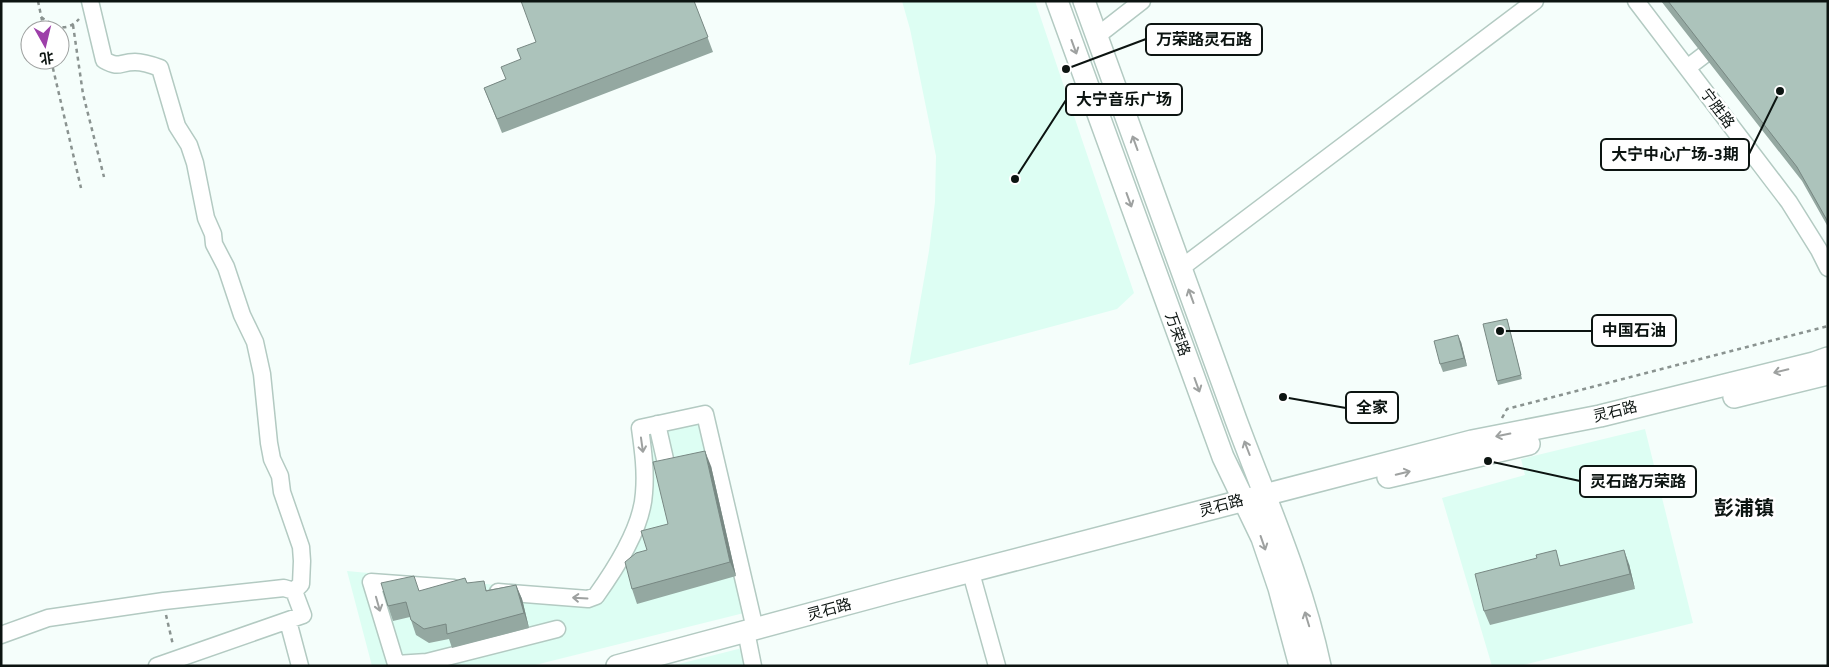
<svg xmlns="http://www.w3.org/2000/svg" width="1829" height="667" font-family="'Titillium Web','Noto Sans SC',sans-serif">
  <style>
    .built { fill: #ddfef3 }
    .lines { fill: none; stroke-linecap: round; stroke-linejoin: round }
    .minor-casing { stroke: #b3cac2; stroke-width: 19 }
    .major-casing { stroke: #b3cac2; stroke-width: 24 }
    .path { stroke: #8a9390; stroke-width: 2.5; stroke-dasharray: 4 4; stroke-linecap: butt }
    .minor { stroke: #fff; stroke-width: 16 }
    .major { stroke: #fff; stroke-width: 21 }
    .wall { fill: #94a8a1 }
    .shaded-wall { fill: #788883 }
    .building { fill: #acc3bb; stroke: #788883 }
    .oneway { stroke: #9ea1a0 }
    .labels { text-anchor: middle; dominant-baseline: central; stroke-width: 5; stroke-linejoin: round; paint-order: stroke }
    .street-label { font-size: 15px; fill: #0c1411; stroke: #fff }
    .district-label { font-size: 20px; font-weight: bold; fill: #0c1411; stroke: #fff }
    .leader { fill: none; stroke: #0c1411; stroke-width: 2 }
    .callout-dot { fill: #0c1411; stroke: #fff; stroke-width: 2 }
    .callout { fill: #fff; stroke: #0c1411; stroke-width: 2 }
    .callout-label { font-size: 16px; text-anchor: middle; font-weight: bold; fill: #0c1411 }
  </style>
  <rect width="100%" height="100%" fill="#f5fefb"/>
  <path class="built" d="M902 1H1035L1134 293 1117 309 909 365 929 251 935 202 936 156 910 29Z
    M701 411 744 613 531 666H372L347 571 591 594 625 542 640 496 636 425Z
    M1645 429 1693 623 1519 666H1492L1442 498 1525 475 1521 459Z
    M754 645 758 666H671Z"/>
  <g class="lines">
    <defs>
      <path id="minor" d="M90 1 104 60C120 69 119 62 135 62 144 62 152 65 160 68L177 126 189 145 195 163 206 218 213 234 214 244 226 267 242 315 255 342 262 374 269 443 272 459 280 476 282 492 301 547 302 561 301 584 294 591
        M1636 1 1789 202 1819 250 1828 268
        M1097 36 1142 1
        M1687 68 1721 42
        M1181 268 1535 1
        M657 424 667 468
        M973 580 997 666
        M498 592 588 599 596 596C616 568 642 528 644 493 646 471 643 450 640 428L705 414 755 629
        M288 621 300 666
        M1 635 48 618 164 601 284 588 294 591 303 615 157 666
        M748 641 753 666
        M427 662 396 664 371 582 454 588
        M428 666 427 662 557 629"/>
      <path id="major" d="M1057 1 1223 457 1262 538 1279 588 1300 666
        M1084 1C1135 141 1185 280 1236 420 1266 501 1302 580 1320 666
        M1734 397 1828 374
        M1388 477 1529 444
        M617 666 895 591 1472 441 1600 416 1814 363 1828 358"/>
    </defs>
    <use href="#minor" class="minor-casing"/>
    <use href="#major" class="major-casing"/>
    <path class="path" d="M38 1 44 30
      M41 17C55 27 66 33 79 19
      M73 25 83 94 104 177
      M51 60 81 188
      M1502 418 1507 409 1828 326
      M166 615 173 645"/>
    <use href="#minor" class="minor"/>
    <use href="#major" class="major"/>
  </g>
  <path class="wall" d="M694 1 713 52 502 133 484 88 506 79 521 59 536 42Z
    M1661 1H1828V227L1802 181Z
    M1508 322 1522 379 1498 385 1497 381Z
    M1461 342 1467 366 1443 372 1440 364Z
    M711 466 736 576 637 604 632 589 647 550 668 524Z
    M1629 564 1635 589 1490 625 1484 611 1561 565Z
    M465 578 467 583 487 590 516 585 522 599 529 628 452 648 449 639 429 643 416 635 410 617 393 621 388 606Z"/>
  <path class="shaded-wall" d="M1458 335 1461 342 1467 366 1464 358Z
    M705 451 711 466 736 576 730 562Z
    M1624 550 1629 564 1635 589 1630 574Z
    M516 585 522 599 529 628 524 613Z"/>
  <path class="building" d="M521 1H694L708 37 497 119 484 88 506 79 501 67 521 59 517 49 536 42Z
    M1668 1H1828V222L1797 167Z
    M1507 319 1521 375 1497 381 1483 324Z
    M1458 335 1464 358 1440 364 1434 341Z
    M705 451 730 562 632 589 625 562 636 553 647 550 641 531 668 524 653 462Z
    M1556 550 1560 566 1624 550 1630 574 1484 611 1475 574 1537 558 1536 555Z
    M414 576 419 591 465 578 467 583 484 581 486 591 516 585 524 613 447 634 446 624 424 629 411 620 406 602 388 606 381 583Z"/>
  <defs><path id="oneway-shaft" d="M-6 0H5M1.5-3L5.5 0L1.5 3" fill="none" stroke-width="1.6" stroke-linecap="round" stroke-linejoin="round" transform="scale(1.25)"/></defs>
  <g class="oneway">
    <use href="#oneway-shaft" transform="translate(1074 47) rotate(70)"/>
    <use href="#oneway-shaft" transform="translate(1135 143) rotate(-110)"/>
    <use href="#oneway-shaft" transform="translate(1129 200) rotate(70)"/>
    <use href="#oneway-shaft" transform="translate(1191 296) rotate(-110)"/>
    <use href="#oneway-shaft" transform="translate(1781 371) rotate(167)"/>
    <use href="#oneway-shaft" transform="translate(1197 385) rotate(70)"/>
    <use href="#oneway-shaft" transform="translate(1503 435) rotate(169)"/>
    <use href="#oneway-shaft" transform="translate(642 445) rotate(82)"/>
    <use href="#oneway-shaft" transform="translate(1247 448) rotate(-111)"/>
    <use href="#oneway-shaft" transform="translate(1403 473) rotate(-14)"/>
    <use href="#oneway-shaft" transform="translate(1263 543) rotate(71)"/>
    <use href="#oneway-shaft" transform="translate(580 598) rotate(-177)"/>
    <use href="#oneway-shaft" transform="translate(378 604) rotate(74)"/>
    <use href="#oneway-shaft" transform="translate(1307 619) rotate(-107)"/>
  </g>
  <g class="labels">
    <g class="street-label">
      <text transform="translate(1718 108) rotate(53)">宁胜路</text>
      <text transform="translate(1178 334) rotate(70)">万荣路</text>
      <text transform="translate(1615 411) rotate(-14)">灵石路</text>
      <text transform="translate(1221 505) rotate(-15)">灵石路</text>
      <text transform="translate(829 609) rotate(-15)">灵石路</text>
    </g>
    <g class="district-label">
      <text x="1744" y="507">彭浦镇</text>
    </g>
  </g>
  <path class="leader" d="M1066 69L1146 39M1015 179L1066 100M1780 91L1749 154M1500 331L1592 331M1283 397L1346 408M1488 461L1580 481"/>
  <g class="callout-dot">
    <circle cx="1066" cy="69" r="5"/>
    <circle cx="1015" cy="179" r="5"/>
    <circle cx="1780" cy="91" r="5"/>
    <circle cx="1500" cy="331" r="5"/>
    <circle cx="1283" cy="397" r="5"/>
    <circle cx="1488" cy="461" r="5"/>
  </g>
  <g class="callout">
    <rect x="1146" y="24" width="116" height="31" rx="5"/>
    <rect x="1066" y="84" width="116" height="31" rx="5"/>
    <rect x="1601" y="139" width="148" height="31" rx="5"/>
    <rect x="1592" y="315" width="84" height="31" rx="5"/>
    <rect x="1346" y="392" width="52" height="31" rx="5"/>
    <rect x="1580" y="466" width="116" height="31" rx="5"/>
  </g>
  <g class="callout-label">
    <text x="1204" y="45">万荣路灵石路</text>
    <text x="1124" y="105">大宁音乐广场</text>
    <text x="1675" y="160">大宁中心广场-3期</text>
    <text x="1634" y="336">中国石油</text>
    <text x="1372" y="413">全家</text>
    <text x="1638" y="487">灵石路万荣路</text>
  </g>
  <rect width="1829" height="667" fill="none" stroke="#0c1411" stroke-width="5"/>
  <g transform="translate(45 45) rotate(172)"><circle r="24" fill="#ffffff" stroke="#9ea1a0"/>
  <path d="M0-4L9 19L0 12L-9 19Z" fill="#9d3fa9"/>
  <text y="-8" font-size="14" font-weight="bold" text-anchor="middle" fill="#0c1411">北</text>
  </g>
</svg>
